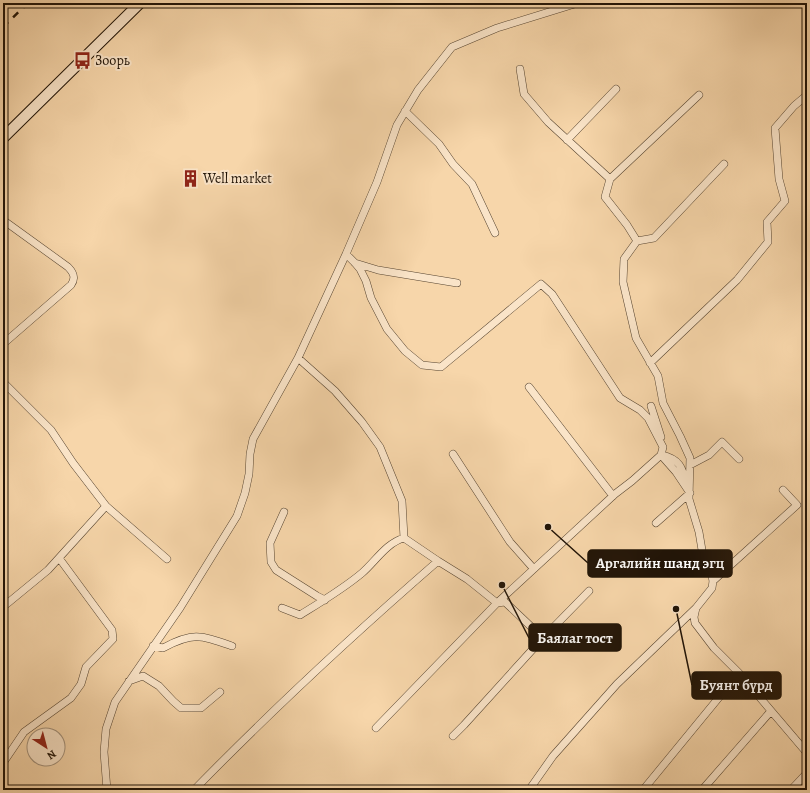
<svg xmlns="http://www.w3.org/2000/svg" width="810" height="793" font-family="Alegreya,serif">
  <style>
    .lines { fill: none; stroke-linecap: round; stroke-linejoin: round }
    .street-casing { stroke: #564430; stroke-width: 8 }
    .secondary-casing { stroke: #211407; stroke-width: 12 }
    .street { stroke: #fae4c8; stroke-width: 7 }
    .secondary { stroke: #fae4c8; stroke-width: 10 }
    .rail { stroke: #211407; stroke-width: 2.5; stroke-dasharray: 7 7; stroke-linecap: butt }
    .labels { text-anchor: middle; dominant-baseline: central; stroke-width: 4; stroke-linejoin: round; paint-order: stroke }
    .poi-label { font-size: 14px; fill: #211407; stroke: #fae4c8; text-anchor: start }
    .leader { fill: none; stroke: #211407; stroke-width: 1.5 }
    .callout-dot { fill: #211407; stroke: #fae4c8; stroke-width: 1.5 }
    .callout { fill: #211407; stroke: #211407; stroke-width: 1.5 }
    .callout-label { font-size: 15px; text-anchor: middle; font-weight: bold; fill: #fff }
  </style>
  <rect width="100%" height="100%" fill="#f7d6aa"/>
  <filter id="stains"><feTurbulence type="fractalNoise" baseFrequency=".005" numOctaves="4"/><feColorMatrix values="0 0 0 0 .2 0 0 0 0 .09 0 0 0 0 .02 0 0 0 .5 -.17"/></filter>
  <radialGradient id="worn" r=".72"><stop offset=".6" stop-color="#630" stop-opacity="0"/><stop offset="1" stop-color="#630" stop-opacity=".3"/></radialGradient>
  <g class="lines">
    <defs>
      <path id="street" d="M520 69 524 94 548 122 610 179 605 197 627 225 637 241 624 259 623 282 636 338 658 376 663 403 680 436 690 458 689 499 699 532 703 556 711 572 713 581 712 588 696 608 694 617 695 623 714 648 739 673 807 753
        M405 111 439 144 453 164 472 184 495 233
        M567 140 616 89
        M610 179 699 95
        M3 220 68 267C74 273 76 278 71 285L3 344
        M637 241 654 238 724 164
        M346 254 355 263 360 269 366 281 371 298 387 329 405 351 422 365 441 367 541 284 552 294 620 398 640 410 648 418 663 447 661 455 676 472 690 493 656 523
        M355 263 378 270 457 283
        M298 358 335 391 362 422 380 447 402 501 404 538
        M650 363 737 280 768 242 767 222 785 201 779 179 775 128 794 106 807 95
        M3 382 51 430 73 463 106 506
        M529 387 613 496
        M651 406 661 437
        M453 454 510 542 533 568
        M690 465 709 455 722 442 739 459
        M284 512 270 543 271 562 276 570 317 596 325 600
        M713 581 797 505 783 490
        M3 607 48 570 106 506 167 559
        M282 608 300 615C321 602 343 589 362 573 375 562 386 543 404 538L438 561
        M543 638 589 591
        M153 646 163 648C193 632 200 635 232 646
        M129 681 143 676 159 686 173 701 181 708H201L220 692
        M376 728 497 603 505 602 543 638 464 725 453 736
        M3 763 24 732 71 698 81 684 86 667 113 639 112 630 59 558
        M107 790 104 752 106 729 115 702 180 608 237 516 245 493 249 474 250 454 253 439 298 358 346 254 377 182 397 125 418 90 452 47 497 28 578 3
        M194 790C272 710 354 634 438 561L467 579 497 603 615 494 632 481 661 455C680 459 682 467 687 485
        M529 790 553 756 617 684 696 608
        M643 790 739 673
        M702 790 771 711
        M791 790 807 773"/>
      <path id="secondary" d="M3 138 140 3"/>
    </defs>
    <use href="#street" class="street-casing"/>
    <use href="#secondary" class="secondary-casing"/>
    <use href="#street" class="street"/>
    <use href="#secondary" class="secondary"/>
    <path class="rail" d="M3 27 28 3"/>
  </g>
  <defs>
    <symbol id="bus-bare" viewBox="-9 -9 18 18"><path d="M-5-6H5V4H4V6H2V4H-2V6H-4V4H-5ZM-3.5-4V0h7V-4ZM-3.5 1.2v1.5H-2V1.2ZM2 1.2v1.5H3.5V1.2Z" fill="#8f2418" stroke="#fae4c8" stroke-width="2.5" paint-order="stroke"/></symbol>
    <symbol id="building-bare" viewBox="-9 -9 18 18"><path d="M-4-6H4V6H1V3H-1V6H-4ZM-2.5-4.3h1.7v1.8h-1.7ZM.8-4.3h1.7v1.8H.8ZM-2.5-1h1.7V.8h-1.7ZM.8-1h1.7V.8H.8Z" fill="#8f2418" stroke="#fae4c8" stroke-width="2.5" paint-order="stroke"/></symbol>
  </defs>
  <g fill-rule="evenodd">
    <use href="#bus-bare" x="70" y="48" width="25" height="25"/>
    <use href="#building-bare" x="178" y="166" width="25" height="25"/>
  </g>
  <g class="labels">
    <g class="poi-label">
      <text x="95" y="60">Зоорь</text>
      <text x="203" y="178">Well market</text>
    </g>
  </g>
  <path class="leader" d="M548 527L588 563M502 585L529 638M676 609L692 685"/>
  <g class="callout-dot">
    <circle cx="548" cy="527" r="4"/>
    <circle cx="502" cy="585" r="4"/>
    <circle cx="676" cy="609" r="4"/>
  </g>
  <g class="callout">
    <rect x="588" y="550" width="144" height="27" rx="4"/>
    <rect x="529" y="624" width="92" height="27" rx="4"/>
    <rect x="692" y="672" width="89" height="27" rx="4"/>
  </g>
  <g class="callout-label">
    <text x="660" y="568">Аргалийн шанд эгц</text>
    <text x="575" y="643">Баялаг тост</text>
    <text x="736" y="690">Буянт бүрд</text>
  </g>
  <rect width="810" height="793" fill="none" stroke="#f7d6aa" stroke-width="16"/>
  <rect x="4" y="4" width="802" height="785" fill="none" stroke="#211407" stroke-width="2"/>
  <rect x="8" y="8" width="794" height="777" fill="none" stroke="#211407"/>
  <g transform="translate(46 747) rotate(144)"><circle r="19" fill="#fae4c8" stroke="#a3917b"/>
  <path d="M0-3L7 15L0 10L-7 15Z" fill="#8f2418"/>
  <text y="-6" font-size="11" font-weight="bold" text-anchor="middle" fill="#211407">N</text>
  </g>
  <rect width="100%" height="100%" filter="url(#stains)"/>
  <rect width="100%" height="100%" fill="url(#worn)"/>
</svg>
